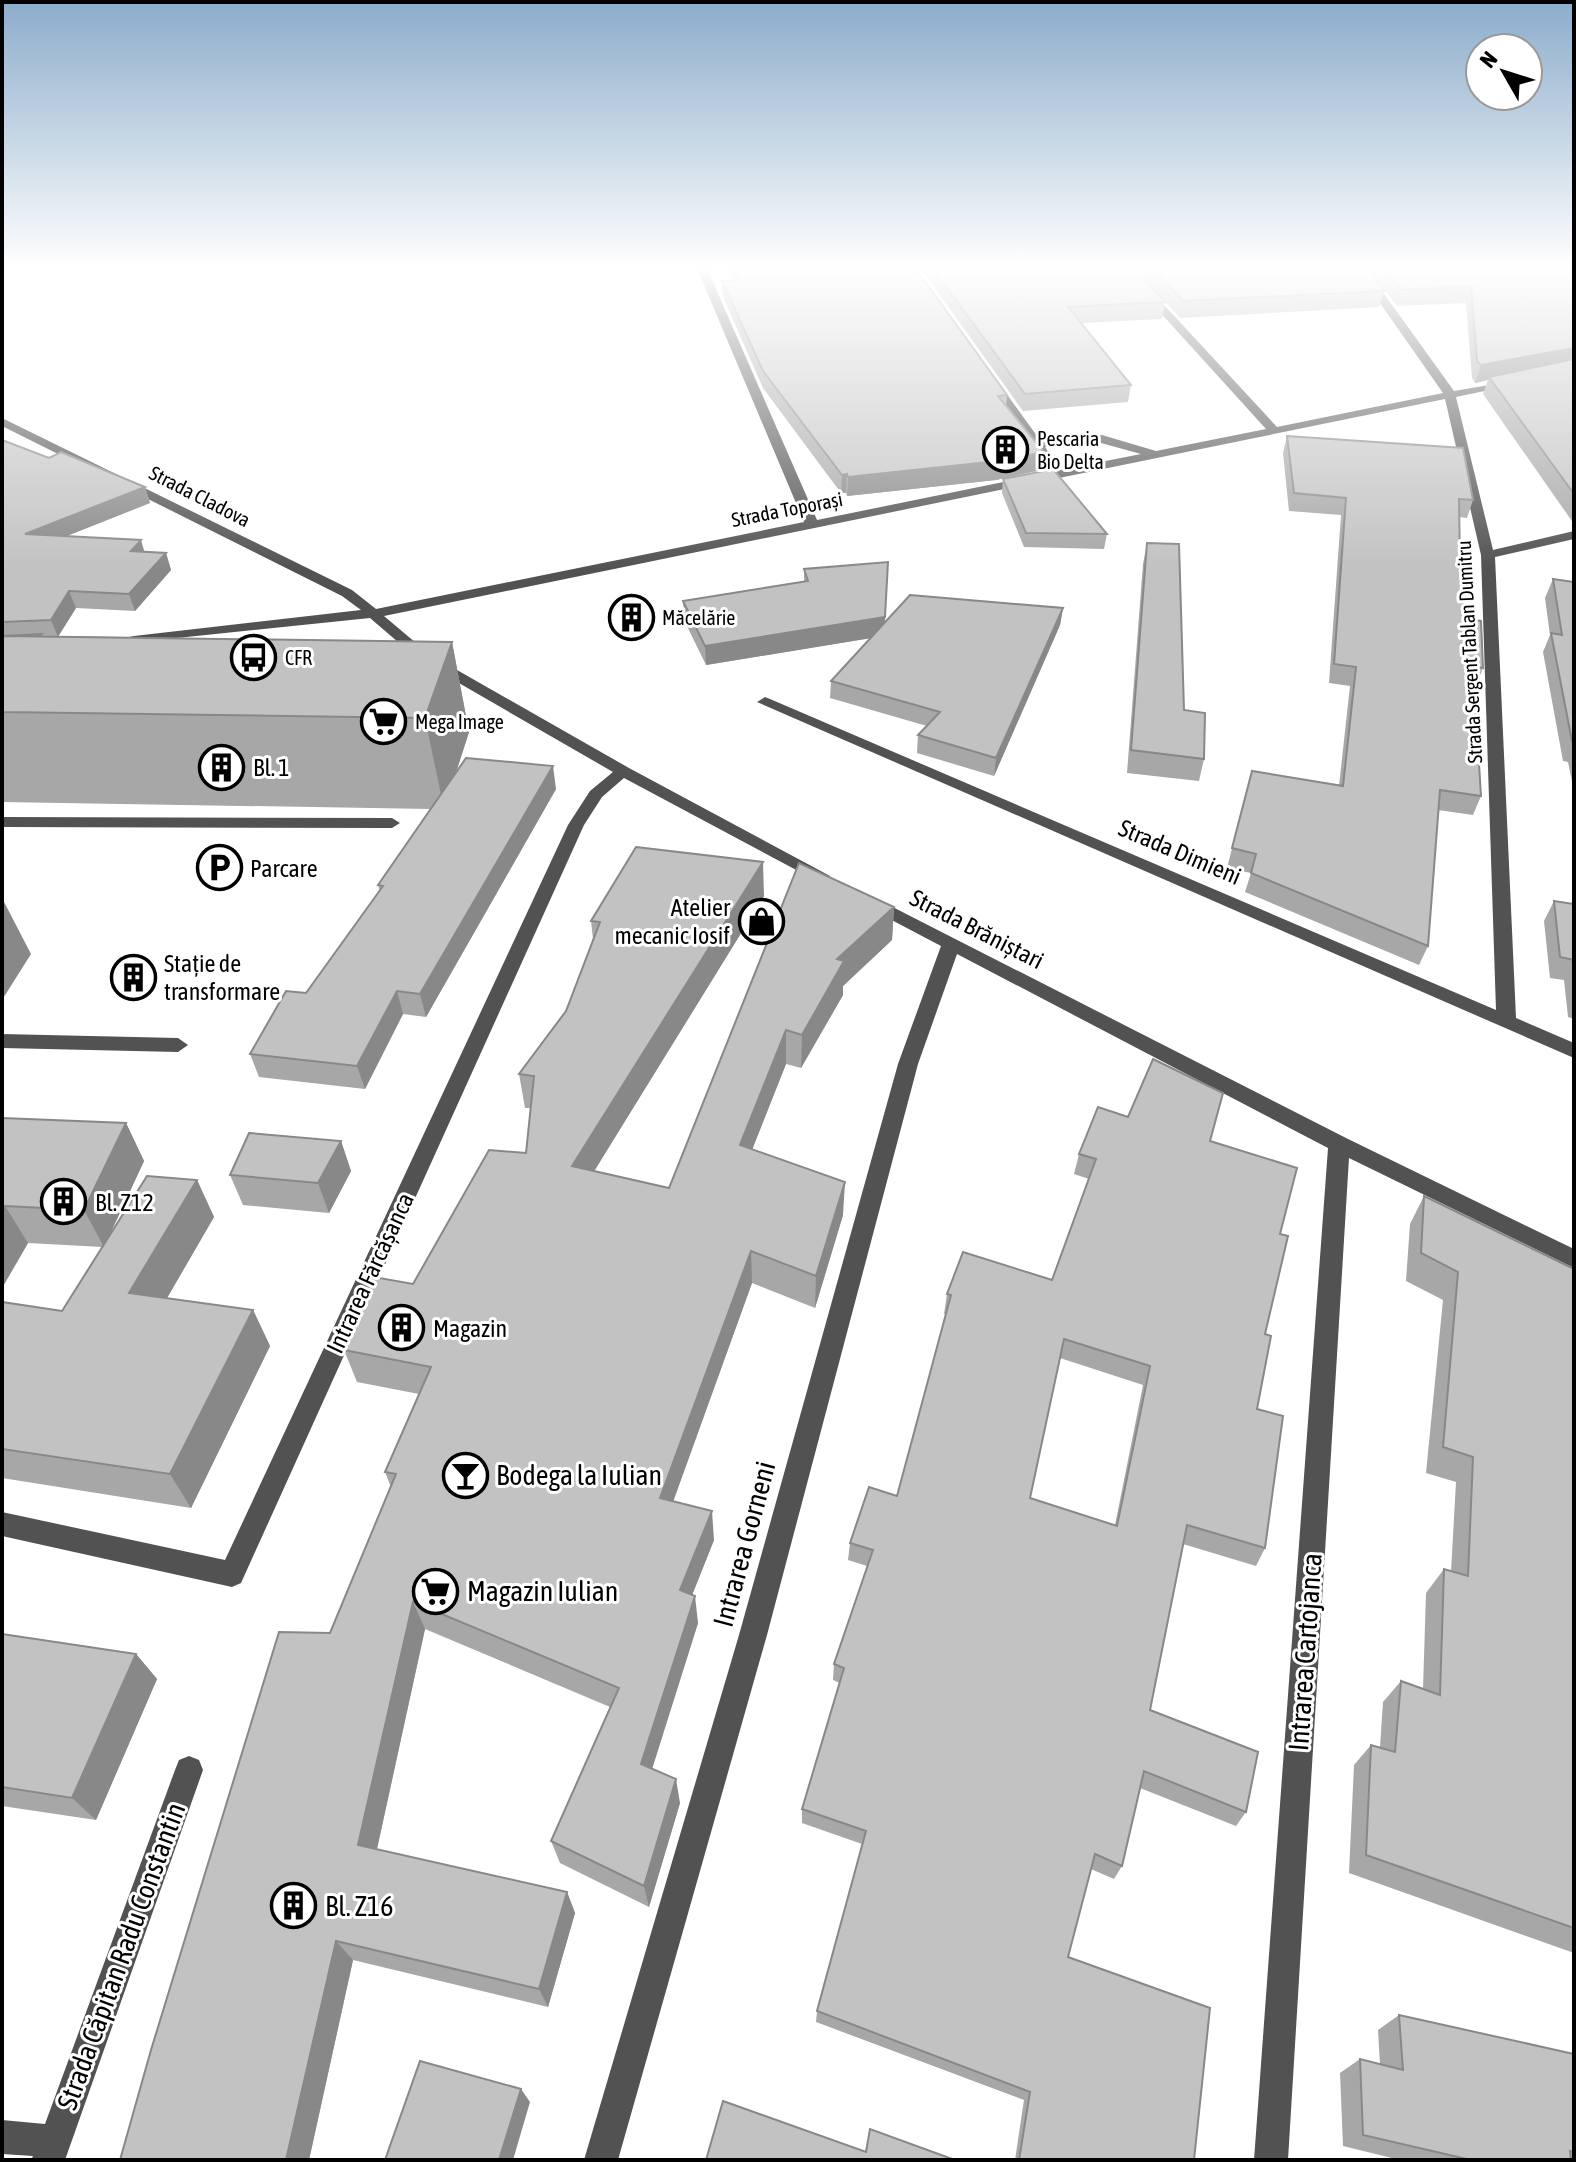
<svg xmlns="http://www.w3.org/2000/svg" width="1576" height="2162" font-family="'Asap Condensed',sans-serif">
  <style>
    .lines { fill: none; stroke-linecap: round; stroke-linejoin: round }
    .minor { fill: #525252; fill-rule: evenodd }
    .wall { fill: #a7a7a7; fill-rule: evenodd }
    .shaded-wall { fill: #888 }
    .building { fill: #c2c2c2; stroke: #888; stroke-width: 2; fill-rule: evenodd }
    .labels { text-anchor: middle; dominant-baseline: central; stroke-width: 6; stroke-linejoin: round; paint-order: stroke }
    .far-poi-label { font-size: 20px; fill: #000; stroke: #fff; text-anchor: start }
    .far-street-label { font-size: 20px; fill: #000; stroke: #fff }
    .poi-label { font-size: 24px; fill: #000; stroke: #fff; text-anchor: start }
    .street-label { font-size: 24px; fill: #000; stroke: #fff }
    .near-poi-label { font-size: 28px; fill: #000; stroke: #fff; text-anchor: start }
    .near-street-label { font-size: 28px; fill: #000; stroke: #fff }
  </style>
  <rect width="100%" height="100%" fill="#fff"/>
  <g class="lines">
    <path class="minor" d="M696 266H706L817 520 1048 473V468L985 380 991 377 995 378 1040 440 1102 435 1156 451 1266 429 1118 266H1128L1277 427 1443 393 1354 266H1364L1454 391 1513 381V385L1456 397 1493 550 1574 531V539L1495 557 1516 1018 1574 1043V1058L757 702 765 697 770 699 1496 1010 1481 555 1445 399 384 616 429 654 629 768 830 876 821 882 815 880 624 778 602 797 584 825 241 1583 232 1587 2 1536V1512L225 1560 568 825 590 791 613 772 419 660 370 618 129 643V637L134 636 361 610 342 596 2 426V418L352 590 376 609 804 522ZM1101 443 1141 454 1060 470 1045 447Z
      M2 817 392 818 400 823 392 828 2 827Z
      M871 896 1346 1138 1574 1249V1268L1349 1158 1288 2160H1254L1328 1148 957 954 918 1064 767 1635 618 2160H584L739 1635 898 1064 941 946 865 906 862 902Z
      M2 1034 178 1038 188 1045 178 1052 2 1048Z
      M189 1756 199 1760 203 1770 65 2160H31L33 2156 2 2154V2120L45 2124 175 1770 179 1760Z"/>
  </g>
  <path class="wall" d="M727 266H914L1007 395 1006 407 1041 470 996 480 847 496 846 493H841L763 388 723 297 722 281 733 280Z
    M919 266H1131L1165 302 1162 319 1081 323 1131 385 1128 402 1023 411Z
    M1132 266H1366L1384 291 1379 307 1180 318Z
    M1366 266H1574V524L1483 394 1488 380 1475 383 1472 378 1466 303 1397 306Z
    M1287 436 1473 500 1467 518 1459 517 1460 562 1466 619 1483 668 1476 686H1474L1481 796 1473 815 1438 810 1428 946 1419 965 1245 892 1251 873 1227 868 1252 771 1339 786 1350 686 1329 683 1341 515 1289 511 1283 453Z
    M2 440 49 458 145 487 150 503 67 536 145 552 166 553 171 570 135 611 76 608 58 636 452 642 469 732 456 773 556 789 426 1017 403 1014 365 1089 259 1077 250 1054 306 993 380 891 378 885 431 809 2 802Z
    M1003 479 1107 534 1104 549 1024 547 1002 493Z
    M1147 543 1184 710 1204 759 1199 781 1127 773 1143 564Z
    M888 562 885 622 1063 608 1060 625 994 776 917 753 918 735 927 726 830 698 831 681 870 638 706 665 684 620 683 601 804 582V569Z
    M1553 579 1574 582V791L1568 762 1563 761 1543 652 1550 635 1545 598Z
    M799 863 894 907 892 940 843 986V995L801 1068 786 1064 752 1149 843 1215 815 1308 752 1283 673 1501 714 1540 692 1595 698 1623 652 1769 680 1803 649 1907 560 1863 551 1841 610 1707 425 1629 377 1849 567 1892 575 1913 548 2007 353 1960 309 2160 330 1633 391 1487 385 1472 419 1394 357 1382 344 1350 413 1284 526 1153 531 1108H525L519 1074 566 1011 593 939 591 921 764 896 594 1171 669 1188Z
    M1554 901 1574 904V1019L1568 1017 1564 980 1550 978 1544 921Z
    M2 1118 126 1123 144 1161 111 1232 197 1180 214 1217 167 1298 253 1310 270 1346 191 1508 2 1478V1302L62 1311 102 1247 28 1243 2 1288Z
    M341 1141 351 1171 329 1213 243 1205 230 1175Z
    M1210 1141 1280 1234 1265 1334 1257 1409 1265 1548 1256 1566 1183 1544 1150 1710 1246 1812 1236 1826 1140 1788 1122 1866 1114 1879 1091 1869 1068 1957 1194 2160H1015L1024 2100 816 2022 817 2011 862 1844 802 1823V1809L840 1683 833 1680 834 1664 867 1566 848 1560 850 1543 897 1496 946 1314H944L947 1294 1052 1280 1089 1179 1074 1174 1079 1154ZM1060 1358 1143 1385 1115 1525 1030 1498Z
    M1424 1196 1574 1269V1953L1349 1873 1354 1765 1371 1745 1380 1747 1383 1702 1401 1681 1423 1689 1426 1593 1444 1569 1451 1572 1456 1482 1426 1473 1443 1300 1406 1281 1410 1224Z
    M2 1634 136 1654 157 1679 96 1820 2 1806Z
    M1399 2015 1574 2054V2160H1400L1343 2146 1340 2073 1360 2059 1380 2064 1378 2030Z"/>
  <path class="shaded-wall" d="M1574 348V364L1489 377 1488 380 1475 383 1481 365Z
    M1044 452 1041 470 996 480 847 496 848 477Z
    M847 474 846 493H841L842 475Z
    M145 487 150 503 31 550 25 534Z
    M141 540 146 557 131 551Z
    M166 553 171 570 135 611 129 594Z
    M69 591 76 608 58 637 51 620Z
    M1063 608 1060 625 994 776 996 758Z
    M885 617 884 636 706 665 705 646Z
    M452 642 469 732 444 809 425 718Z
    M553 766 556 789 426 1017 420 994Z
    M763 862 764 896 577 1199 572 1166Z
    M2 898 31 954 2 1000Z
    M894 907 892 940 843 986V995L801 1068 802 1035 837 959Z
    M397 991 403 1014 365 1089 357 1066Z
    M786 1030V1064L741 1178 740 1145Z
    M126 1123 144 1161 104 1247 84 1210Z
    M341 1141 351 1171 329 1213 318 1183Z
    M197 1180 214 1217 149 1329 129 1293Z
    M845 1182 843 1215 815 1308 816 1276Z
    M5 1206 28 1243 2 1288V1211Z
    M751 1251 752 1283 664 1527 660 1498Z
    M253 1310 270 1346 191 1508 170 1474Z
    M712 1511 714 1540 683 1618 680 1590Z
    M695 1596 698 1623 646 1788 641 1764Z
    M413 1602 425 1629 373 1867 358 1845Z
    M136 1654 157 1679 96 1820 72 1798Z
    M676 1779 680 1803 649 1907 644 1886Z
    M567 1892 575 1913 548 2007 539 1989Z
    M336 1941 353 1960 309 2160H286Z
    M521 2089 530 2102 513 2160H499Z"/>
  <path class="building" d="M734 266H914L1007 395 998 396 1044 452 998 461 848 477 847 474 842 475 763 371 722 281 741 280Z
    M931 266H1131L1165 302 1068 307 1131 385 1025 394Z
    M1150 266H1366L1384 291 1183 301Z
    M1383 266H1574V348L1481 365 1477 361 1471 286 1401 290Z
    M1574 359V494L1489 377Z
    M1287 436 1463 448 1473 500 1459 499 1460 562 1466 619 1481 621 1483 668 1473 666 1481 796 1440 790 1428 946 1251 873 1256 854 1232 848 1252 771 1343 786 1356 667 1334 664 1346 498 1294 493Z
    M2 440 49 458 61 452 145 487 25 534 141 540 131 551 166 553 129 594 69 591 51 620 2 622Z
    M1053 469 1107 534 1026 533 1003 479Z
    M1147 543 1179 544 1184 710 1205 713 1204 759 1131 750Z
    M888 562 885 617 705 646 683 601 808 581 804 569Z
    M1553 579 1574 582V741H1572L1551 633 1562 635Z
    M910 595 1063 608 996 758 918 735 940 712 831 681Z
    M42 634 41 636H2Z
    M2 636 452 642 425 718 2 712Z
    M466 758 553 766 420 994 397 991 357 1066 250 1054 286 991 306 993 383 886 378 885Z
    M636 847 763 862 572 1166 669 1188 799 863 894 907 837 959 844 961 802 1035 786 1030 740 1145 845 1182 816 1276 751 1251 660 1498 712 1511 680 1590 695 1596 641 1764 676 1779 644 1886 551 1841 619 1688 413 1602 358 1845 567 1892 539 1989 336 1941 286 2160H120L151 2050 279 1632 330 1633 396 1474 385 1472 431 1367 344 1350 362 1299 374 1277 413 1284 489 1150 526 1153 534 1076 519 1074 566 1011 600 922 591 921Z
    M1554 901 1574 904V960L1560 957Z
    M1153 1059 1223 1093 1210 1141 1297 1168 1280 1234 1288 1236 1265 1334 1271 1336 1257 1409 1283 1416 1265 1548 1187 1525 1150 1710 1258 1752 1246 1812 1144 1771 1122 1866 1095 1854 1068 1957 1210 2008 1194 2160H1019L1030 2092 817 2011 866 1831 802 1809 844 1668 834 1664 873 1550 850 1543 869 1487 897 1496 951 1295 947 1294 963 1252 1052 1280 1096 1159 1079 1154 1098 1107 1128 1117ZM1064 1339 1150 1366 1117 1526 1030 1498Z
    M2 1118 126 1123 84 1210 5 1206 2 1211Z
    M249 1133 341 1141 318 1183 230 1175Z
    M147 1176 197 1180 129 1293 253 1310 170 1474 2 1449V1302L62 1311Z
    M1424 1196 1574 1269V1928L1366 1855 1371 1745 1395 1752 1401 1681 1440 1695 1444 1569 1468 1576 1473 1457 1443 1447 1458 1272 1421 1253Z
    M2 1634 136 1654 72 1798 2 1787Z
    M1399 2015 1574 2054V2152L1570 2151 1571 2160H1471L1363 2135 1360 2059 1403 2070Z
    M420 2061 521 2089 499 2160H385Z
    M723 2101 866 2152 870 2129 955 2160H706Z"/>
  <linearGradient id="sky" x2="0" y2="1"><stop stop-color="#8baccb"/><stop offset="0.47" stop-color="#fff"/><stop offset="1" stop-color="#fff" stop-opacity="0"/></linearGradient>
  <rect width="1576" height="569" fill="url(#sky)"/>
  <defs>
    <symbol id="building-ring" viewBox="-11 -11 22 22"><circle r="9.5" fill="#fff" stroke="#000" stroke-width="1.5"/><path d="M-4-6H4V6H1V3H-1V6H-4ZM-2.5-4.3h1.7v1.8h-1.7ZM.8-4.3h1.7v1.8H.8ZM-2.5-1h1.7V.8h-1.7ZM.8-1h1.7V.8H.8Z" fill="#000"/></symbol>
    <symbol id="bus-ring" viewBox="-11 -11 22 22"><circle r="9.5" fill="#fff" stroke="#000" stroke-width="1.5"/><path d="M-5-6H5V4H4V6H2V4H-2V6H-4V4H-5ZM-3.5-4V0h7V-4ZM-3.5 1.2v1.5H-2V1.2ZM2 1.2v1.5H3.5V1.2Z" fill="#000"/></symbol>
    <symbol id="supermarket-ring" viewBox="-11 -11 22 22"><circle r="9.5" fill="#fff" stroke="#000" stroke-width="1.5"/><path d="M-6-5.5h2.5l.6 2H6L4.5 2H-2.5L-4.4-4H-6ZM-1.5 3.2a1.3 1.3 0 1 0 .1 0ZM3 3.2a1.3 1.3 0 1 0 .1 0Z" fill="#000"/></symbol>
    <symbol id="parking-ring" viewBox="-11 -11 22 22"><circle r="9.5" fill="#fff" stroke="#000" stroke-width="1.5"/><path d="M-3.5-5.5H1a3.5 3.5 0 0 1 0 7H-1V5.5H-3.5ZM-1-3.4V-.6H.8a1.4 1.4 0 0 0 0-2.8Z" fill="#000"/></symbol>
    <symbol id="shop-ring" viewBox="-11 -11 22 22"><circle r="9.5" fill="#fff" stroke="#000" stroke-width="1.5"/><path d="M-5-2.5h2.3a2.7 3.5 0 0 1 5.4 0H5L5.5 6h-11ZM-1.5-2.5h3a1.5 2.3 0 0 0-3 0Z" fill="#000"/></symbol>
    <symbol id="bar-ring" viewBox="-11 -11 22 22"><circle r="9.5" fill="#fff" stroke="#000" stroke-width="1.5"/><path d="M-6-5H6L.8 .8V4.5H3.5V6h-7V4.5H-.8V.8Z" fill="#000"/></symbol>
  </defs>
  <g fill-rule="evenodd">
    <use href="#building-ring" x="980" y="424" width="51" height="51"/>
    <use href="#building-ring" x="606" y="592" width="51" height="51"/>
    <use href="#bus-ring" x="228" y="632" width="51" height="51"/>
    <use href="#supermarket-ring" x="358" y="696" width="51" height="51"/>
    <use href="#building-ring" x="196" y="742" width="51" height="51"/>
    <use href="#parking-ring" x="194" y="842" width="51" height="51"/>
    <use href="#shop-ring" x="736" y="896" width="51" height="51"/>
    <use href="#building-ring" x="108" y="952" width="51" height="51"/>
    <use href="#building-ring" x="38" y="1176" width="51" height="51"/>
    <use href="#building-ring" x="376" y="1302" width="51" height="51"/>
    <use href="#bar-ring" x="440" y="1450" width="51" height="51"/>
    <use href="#supermarket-ring" x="410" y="1566" width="51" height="51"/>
    <use href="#building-ring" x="268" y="1880" width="51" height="51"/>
  </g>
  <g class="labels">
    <g class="far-poi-label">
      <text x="1037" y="438">Pescaria<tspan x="1037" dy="23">Bio Delta</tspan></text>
      <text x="662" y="617">Măcelărie</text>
      <text x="285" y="657">CFR</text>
      <text x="415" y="721">Mega Image</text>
    </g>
    <g class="far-street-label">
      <text transform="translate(200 496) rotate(27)">Strada Cladova</text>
      <text transform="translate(787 509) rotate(-11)">Strada Toporași</text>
      <text transform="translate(1469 652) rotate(-93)">Strada Sergent Tablan Dumitru</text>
    </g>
    <g class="poi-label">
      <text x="253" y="767">Bl. 1</text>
      <text x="250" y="868">Parcare</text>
      <text x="730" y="907" text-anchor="end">Atelier<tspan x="730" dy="28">mecanic Iosif</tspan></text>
      <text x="164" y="963">Stație de<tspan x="164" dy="28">transformare</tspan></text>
      <text x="95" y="1202">Bl. Z12</text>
      <text x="433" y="1328">Magazin</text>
    </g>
    <g class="street-label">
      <text transform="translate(1180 852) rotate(23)">Strada Dimieni</text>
      <text transform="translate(977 929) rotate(27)">Strada Brăniștari</text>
      <text transform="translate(370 1273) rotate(-65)">Intrarea Fărcășanca</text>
    </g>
    <g class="near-poi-label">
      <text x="496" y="1475">Bodega la Iulian</text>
      <text x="467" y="1591">Magazin Iulian</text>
      <text x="325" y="1906">Bl. Z16</text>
    </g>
    <g class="near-street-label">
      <text transform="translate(744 1544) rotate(-75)">Intrarea Gorneni</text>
      <text transform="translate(1305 1652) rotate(-86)">Intrarea Cartojanca</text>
      <text transform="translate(121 1956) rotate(-70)">Strada Căpitan Radu Constantin</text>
    </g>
  </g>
  <rect width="1576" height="2162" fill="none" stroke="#000000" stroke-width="8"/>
  <g transform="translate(1504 72) rotate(309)"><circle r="38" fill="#ffffff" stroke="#999999" stroke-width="2"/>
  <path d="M0-6L14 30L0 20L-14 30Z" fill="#000000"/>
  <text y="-12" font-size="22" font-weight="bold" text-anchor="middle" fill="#000000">N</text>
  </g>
</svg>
